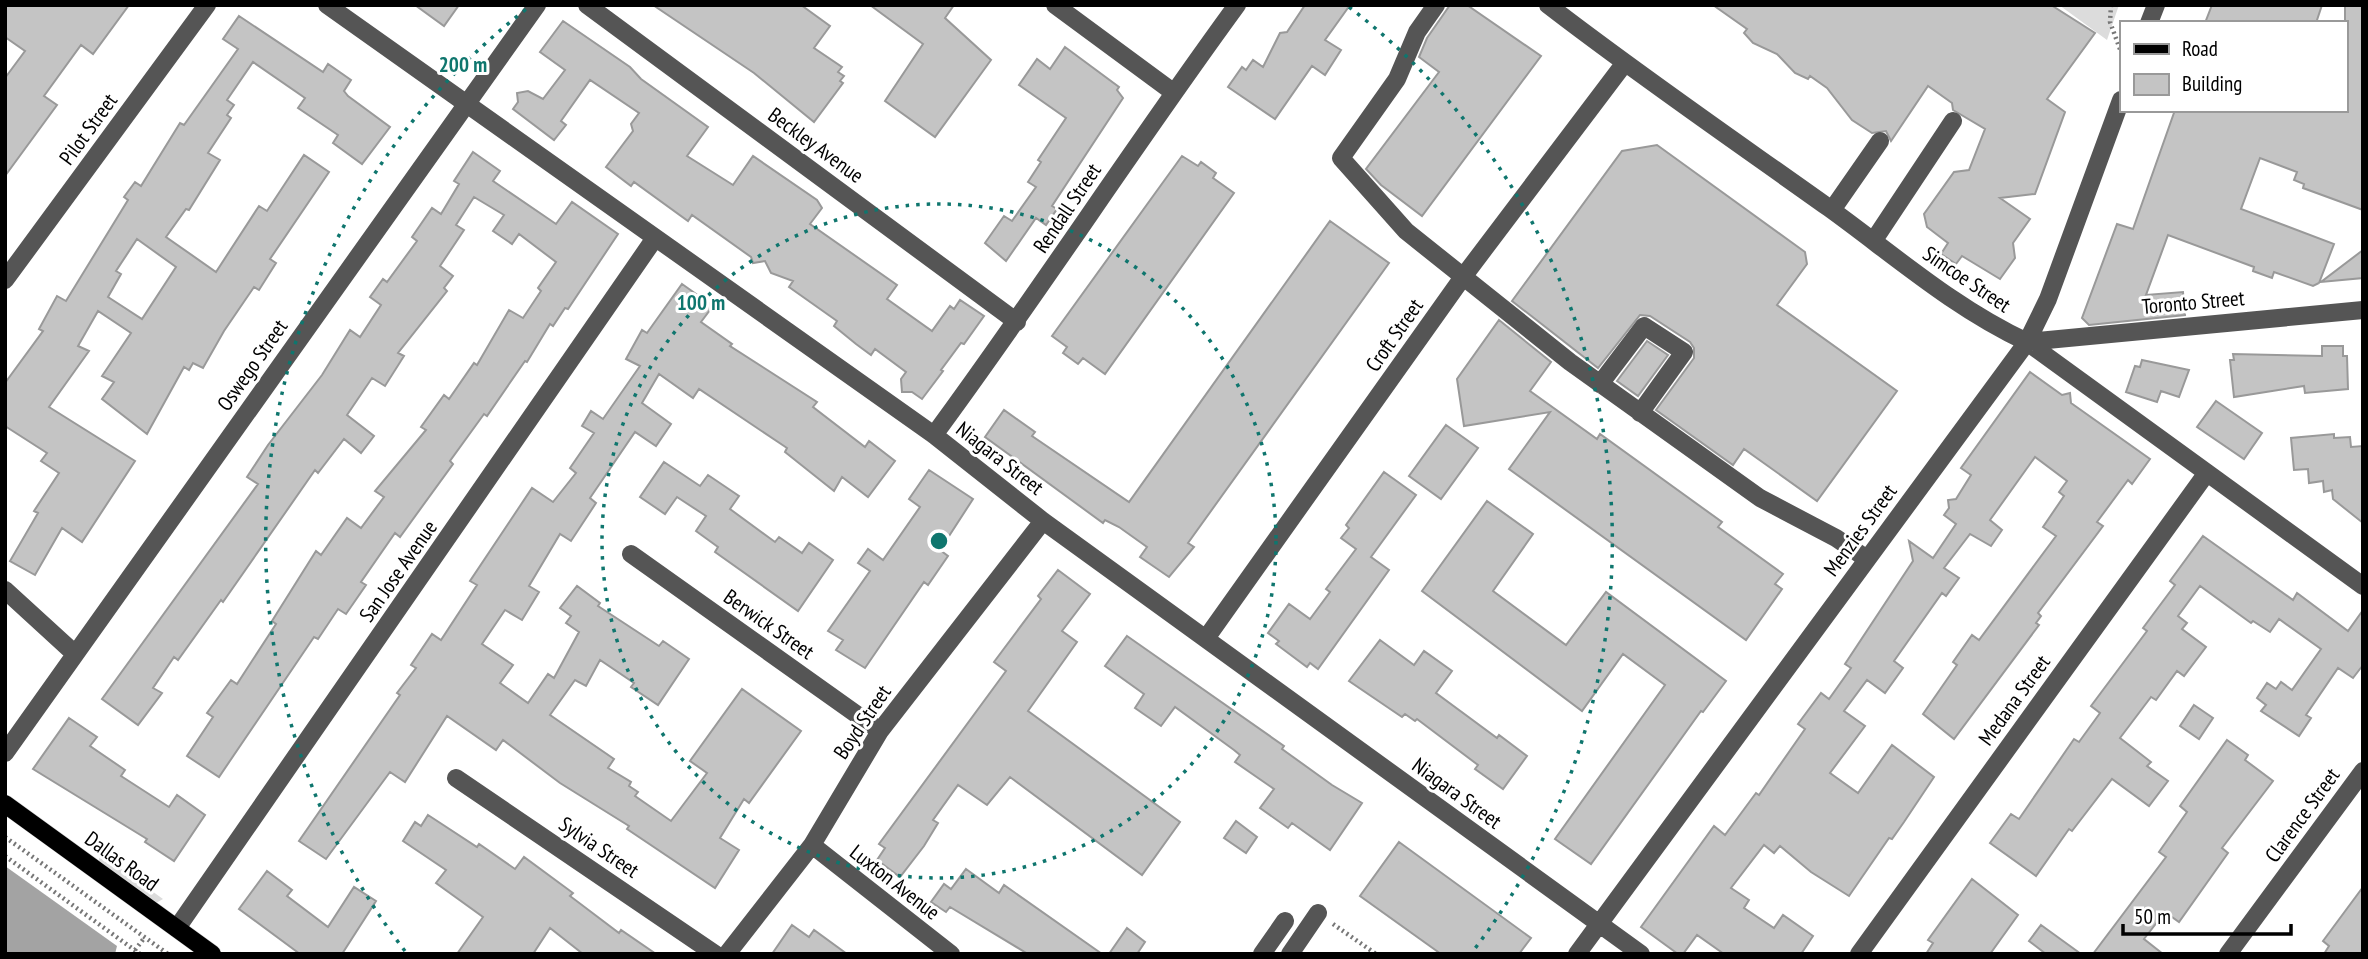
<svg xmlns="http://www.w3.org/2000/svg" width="2368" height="959" font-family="'PT Sans Narrow',sans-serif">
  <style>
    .green { fill: #dcdcdc }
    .water { fill: #a3a3a3 }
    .building { fill: #c4c4c4; stroke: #999; stroke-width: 2; fill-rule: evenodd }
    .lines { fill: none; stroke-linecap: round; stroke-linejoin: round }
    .major-casing { stroke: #dbdbdb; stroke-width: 19 }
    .path { stroke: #777; stroke-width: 4.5; stroke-dasharray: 2 3.5; stroke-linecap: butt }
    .minor { stroke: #555; stroke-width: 18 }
    .major { stroke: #000; stroke-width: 18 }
    .ring { fill: none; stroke: #0f766e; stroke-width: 3.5; stroke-dasharray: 3.5 7 }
    .labels { text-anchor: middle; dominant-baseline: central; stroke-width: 6; stroke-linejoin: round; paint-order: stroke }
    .street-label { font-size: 21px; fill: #000; stroke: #fff }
    .centre { fill: #0f766e; stroke: #fff; stroke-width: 3.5 }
    .ring-label { font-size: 21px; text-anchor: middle; font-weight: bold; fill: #0f766e; stroke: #fff; stroke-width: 6; stroke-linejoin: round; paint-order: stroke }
  </style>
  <rect width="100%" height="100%" fill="#fff"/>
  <path class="green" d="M2059 5H2119L2107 40Z
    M99 853 163 899 156 903 99 861Z"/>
  <path class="water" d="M5 866 117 946 115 954H5Z"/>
  <path class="building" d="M5 5H129L93 54 81 45 44 96 57 105 5 176V78L25 51 5 37Z
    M415 5H459L444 26Z
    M653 5H801L830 26 814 48 842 67 838 72 844 76 840 81 843 83 814 122 754 73Z
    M870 5H954L945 18 991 60 935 137 885 101 923 44Z
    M1305 5H1350L1325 40 1341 50 1325 75 1312 66 1275 119 1228 87 1242 67 1246 70 1253 60 1263 67 1280 33 1287 32Z
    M1450 5H1467L1541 56 1422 216 1381 185 1366 169 1439 72 1419 57 1427 38Z
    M1713 5H2051L2095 33 2047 99 2065 112 2035 194 2000 198 2030 219 2013 243 2015 258 2000 279 1962 256 1956 264 1941 254 1948 243 1927 227 1924 214 1954 172 1969 170 1985 129 1953 110 1952 103 1928 86 1891 141 1886 131 1872 133 1852 120 1827 88 1810 76 1808 79 1795 73 1777 54 1753 43 1744 33 1747 29Z
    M2212 5H2322L2316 23H2205Z
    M2345 5H2363V210L2303 188 2304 184 2294 180 2297 172 2260 158 2241 209 2334 244 2319 283 2313 286 2274 272 2272 278 2253 271 2254 267 2168 235 2146 295 2183 292 2185 315 2089 325 2082 318 2117 224 2133 229 2175 110H2345Z
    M239 16 323 72 328 64 351 80 344 91 348 96 390 127 362 164 333 143 338 135 298 108 305 98 253 62 227 100 234 105 227 115 231 118 208 153 220 160 189 210 186 209 166 237 216 272 259 206 267 211 304 155 329 172 270 259 276 263 259 290 254 287 224 331 203 368 193 363 189 370 184 367 147 434 102 399 114 382 102 376 131 333 98 311 78 346 89 351 49 407 135 461 82 542 62 528 35 575 10 561 38 513 34 511 59 473 41 461 47 453 5 426V383L43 331 39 329 57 296 66 301 128 200 124 197 135 182 141 186 180 123 184 125 238 49 223 39ZM137 239 176 267 142 319 108 297 121 274 116 271Z
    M563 21 630 67 641 79 708 127 687 156 733 185 753 156 817 200 822 208 810 224 897 285 887 299 932 331 950 306 954 309 960 300 984 316 964 344 961 343 941 370 943 371 922 399 912 392H902L901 379 906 372 875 349 871 355 856 344 834 326 837 321 789 287 793 281 771 273 765 261 753 263 751 257 692 215 688 221 634 182 631 186 606 167 633 131 631 124 639 113 590 80 561 121 566 125 554 140 513 109 518 102 517 93 528 91 543 99 565 70 540 52Z
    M1065 47 1119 87 1117 90 1123 98 1052 206 1057 209 1046 225 1036 218 1006 261 985 243 1004 216 1012 221 1036 187 1028 182 1041 162 1038 160 1066 118 1019 85 1037 59 1050 69Z
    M1657 145 1805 252 1807 264 1777 305 1897 391 1817 501 1744 449 1733 465 1656 410 1694 358V348L1690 342 1650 316 1640 315 1598 368 1512 301 1622 151Z
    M473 152 500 171 493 181 556 224 572 202 618 234 568 309 565 308 553 326 550 324 527 362 525 361 487 416 484 414 450 461 453 464 400 537 395 533 361 582 366 585 346 614 338 609 318 639 314 637 219 777 187 756 213 717 207 713 231 680 237 684 276 624 272 621 316 551 321 555 347 518 361 528 384 497 375 491 426 430 421 427 444 395 449 399 474 363 477 365 509 310 523 318 541 291 538 288 556 262 519 234 512 244 493 231 504 215 474 197 456 225 464 230 440 266 453 276 444 288 447 291 398 353 404 356 385 386 372 378 347 415 374 436 361 453 344 439 318 473 315 470 223 602 221 600 178 660 174 657 153 688 162 693 138 725 102 699 258 484 247 477 268 445 322 375 350 330 360 337 381 305 370 297 383 279 387 282 417 241 412 237 432 208 441 214 459 184 454 181Z
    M1182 156 1198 166 1201 162 1216 173 1213 178 1234 193 1105 374 1083 358 1078 364 1063 353 1067 347 1052 336Z
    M1330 221 1389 263 1188 543 1194 547 1169 577 1140 557 1147 547 1119 527 1105 520 1103 523 985 437 1004 410 1035 432 1032 436 1129 502Z
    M2363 250V278L2321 282Z
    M682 284 713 306 701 322 732 344 730 346 817 402 813 407 865 447 869 441 895 461 868 497 842 477 834 491 785 452 787 448 699 389 693 398 659 374 642 403 671 424 656 446 635 432 590 498 596 503 571 541 560 534 529 586 539 592 522 620 505 610 482 644 513 665 500 683 528 703 548 674 554 678 579 632 566 623 571 616 560 608 577 586 600 603 598 606 659 646 663 641 689 659 658 705 631 687 634 683 600 660 586 686 575 680 550 715 614 759 608 768 631 782 629 786 638 792 635 796 671 821 707 773 690 761 742 689 801 731 749 803 744 799 720 838 739 850 715 888 627 829 629 826 560 783 503 740 496 750 447 716 405 782 390 772 326 859 299 841 400 695 397 693 416 668 411 665 432 634 441 640 477 585 470 581 532 488 553 502 576 473 570 468 594 433 582 426 591 411 603 419 640 366 626 359 642 330 647 333Z
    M1499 320 1551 362 1530 391 1597 439 1600 434 1722 522 1718 527 1783 574 1775 584 1782 589 1746 640 1509 469 1550 412 1464 426 1457 379Z
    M1647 341 1668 355 1638 396 1617 381Z
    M2322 346H2343V356H2347L2348 389 2305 393 2304 386 2234 397 2230 360H2234L2233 354 2322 356Z
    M2142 360 2189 370 2179 397 2161 391 2157 402 2126 392 2135 366 2140 367Z
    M2030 372 2062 395 2070 393 2071 403 2150 459 2132 484 2128 480 2097 522 2103 526 2038 613 2041 616 2036 623 2039 625 1954 739 1923 714 1957 665 1953 662 1972 635 1979 640 2056 536 2043 527 2064 496 2059 492 2067 481 2035 457 1990 520 2002 530 1991 546 1970 534 1944 568 1959 578 1946 596 1942 593 1894 661 1903 668 1885 693 1867 680 1844 711 1865 726 1830 773 1858 793 1892 745 1934 777 1904 822 1892 839 1889 838 1849 896 1811 872 1780 846 1774 853 1764 845 1731 888 1749 900 1744 908 1774 928 1783 915 1813 936 1801 954H1724L1697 935 1683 954H1678L1641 927 1714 826 1725 835 1756 793 1759 795 1805 729 1798 724 1821 693 1829 699 1851 668 1845 664 1913 561 1909 541 1933 558 1956 524 1944 515 1949 508 1948 500 1956 499 1971 475 1961 468Z
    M2216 401 2262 433 2244 459 2197 427Z
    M1446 425 1478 448 1441 499 1409 476Z
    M2334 434V438L2350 437 2351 447 2363 446V523L2333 499 2332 490 2324 492 2323 481 2309 483 2308 469 2294 470 2291 438Z
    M664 462 700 486 708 475 739 496 730 509 775 542 779 537 802 553 809 543 833 560 798 611 715 552 718 547 696 531 706 516 677 497 665 514 640 497Z
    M929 470 973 499 940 550 948 556 928 585 924 582 865 668 836 650 843 640 828 631 870 571 858 563 868 549 883 560 920 507 909 499Z
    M1384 472 1416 495 1371 557 1389 570 1318 669 1310 663 1307 667 1276 644 1279 641 1268 633 1289 604 1310 619 1330 592 1326 589 1356 549 1341 538 1349 528 1346 525Z
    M1487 501 1533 534 1493 591 1566 645 1606 592 1726 681 1703 712 1701 711 1591 864 1555 839 1665 685 1623 654 1582 711 1422 591Z
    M2203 536 2293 600 2297 593 2348 631 2363 610V665L2353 678 2338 668 2306 715 2311 718 2299 736 2261 711 2266 705 2257 698 2267 683 2276 689 2281 682 2292 690 2321 649 2279 619 2270 632 2253 621 2251 623 2200 586 2178 616 2187 623 2182 629 2206 647 2184 676 2177 671 2156 700 2151 697 2120 738 2151 762 2147 766 2168 781 2149 806 2112 779 2072 831 2069 829 2036 876 1990 843 2011 814 2019 819 2074 739 2079 742 2100 713 2091 706 2147 631 2143 628 2175 585 2170 581Z
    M1058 570 1090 594 1062 631 1077 642 1028 711 1180 822 1142 875 1010 777 987 805 958 785 933 820 938 823 924 846 900 877 877 860 885 848 879 844 1006 671 994 662 1041 599 1038 596Z
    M1127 636 1284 746 1282 749 1332 785 1362 803 1330 850 1292 823 1288 828 1260 808 1274 789 1235 762 1240 755 1234 750 1175 707 1161 726 1135 708 1144 694 1105 666Z
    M1380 640 1414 665 1424 651 1452 671 1436 693 1497 738 1499 735 1527 756 1503 789 1475 769 1478 765 1417 719 1415 721 1405 714 1402 717 1349 681Z
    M2194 705 2213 718 2199 739 2180 726Z
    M69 718 97 737 90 746 125 770 121 776 169 807 177 795 205 815 174 861 145 842 147 839 33 769Z
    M2227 740 2248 755 2245 760 2273 781 2222 848 2228 853 2179 922 2165 912 2144 939 2163 954H2093L2166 857 2159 852 2187 812 2180 806Z
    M428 815 477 847 479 844 515 869 524 857 573 893 570 896 619 933 621 930 656 954H583L550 928 533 954H457L483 917 436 883 446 870 403 841 415 822 421 826Z
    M1236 821 1257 837 1246 853 1224 838Z
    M1399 842 1531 938 1519 954H1441L1360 896Z
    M966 869 999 893 1004 885 1102 954H1028L950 907 946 912 931 902 944 884 951 889Z
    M267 871 292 890 287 896 328 927 354 887 376 901 342 954H300L239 909Z
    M1972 879 2018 915 1990 954H1926L1933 943 1928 940Z
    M2363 887V954H2324L2329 946 2323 941Z
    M792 925 809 937 814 930 847 954H772Z
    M2041 925 2081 954H2046L2029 941Z
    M1127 928 1145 942 1137 954H1109Z"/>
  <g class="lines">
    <defs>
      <path id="major" d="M5 804 212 954"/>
    </defs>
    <use href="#major" class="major-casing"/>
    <path class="path" d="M2111 5 2110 22 2121 52
      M5 837 168 954
      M5 856 140 954
      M1333 924 1376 954
      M135 950 145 937"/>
    <path class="minor" d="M327 5 934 435 1043 521 1641 954
      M587 5 1017 322
      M1055 5 1173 92
      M1436 5 1417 32 1397 79 1341 158 1406 231 1570 362 1760 498 1836 538 1867 559
      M1548 5C1640 76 1735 141 1829 208 1894 255 1954 308 2027 342L2363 586
      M2149 23 2156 5
      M1832 210 1880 141
      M1874 240 1953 121
      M5 280 207 5
      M2027 342 2363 310
      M1600 384 1644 326 1684 352 1640 413
      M934 435C1038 294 1133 147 1237 5
      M631 554 880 731
      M5 590 74 653
      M1207 637 1463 277 1624 64
      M5 753 537 5
      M456 778 715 954
      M812 845 951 954
      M177 928 655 238
      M727 954 812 845 880 731 1043 521
      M1262 954 1285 921
      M1290 954 1318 913
      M1577 954 2027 342 2048 299 2121 100
      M1859 954 2206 474
      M2228 954 2363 771"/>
    <use href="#major" class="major"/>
  </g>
  <g class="ring">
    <circle cx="939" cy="541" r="337"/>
    <path d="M405 951A673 673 0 0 1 529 7M1349 7A673 673 0 0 1 1473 951"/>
  </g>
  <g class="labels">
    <g class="street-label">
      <text transform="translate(88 129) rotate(-54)">Pilot Street</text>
      <text transform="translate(816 145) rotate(36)">Beckley Avenue</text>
      <text transform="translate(1067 208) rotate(-56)">Rendall Street</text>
      <text transform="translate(1967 279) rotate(34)">Simcoe Street</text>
      <text transform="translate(2193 302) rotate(-5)">Toronto Street</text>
      <text transform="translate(1394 335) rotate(-55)">Croft Street</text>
      <text transform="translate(252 365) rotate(-55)">Oswego Street</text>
      <text transform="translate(1000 458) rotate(38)">Niagara Street</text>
      <text transform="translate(1860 530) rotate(-54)">Menzies Street</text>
      <text transform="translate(398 571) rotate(-55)">San Jose Avenue</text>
      <text transform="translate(769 624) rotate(35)">Berwick Street</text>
      <text transform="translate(2014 700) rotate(-54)">Medana Street</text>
      <text transform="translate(862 722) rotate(-56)">Boyd Street</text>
      <text transform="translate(1457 793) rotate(36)">Niagara Street</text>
      <text transform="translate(2302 815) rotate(-54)">Clarence Street</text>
      <text transform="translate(599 847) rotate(34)">Sylvia Street</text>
      <text transform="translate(122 861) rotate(36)">Dallas Road</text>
      <text transform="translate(895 882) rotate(38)">Luxton Avenue</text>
    </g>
  </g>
  <circle cx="939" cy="541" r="10" class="centre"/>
  <g class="ring-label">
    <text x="463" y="72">200 m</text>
    <text x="701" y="310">100 m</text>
  </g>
  <rect width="2368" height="959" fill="none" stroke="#000000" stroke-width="14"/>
  <rect x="2120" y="21" width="228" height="91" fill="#ffffff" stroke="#999999" stroke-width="2"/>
  <rect x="2134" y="44" width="35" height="10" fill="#000000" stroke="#999999" stroke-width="2"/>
  <text x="2182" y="56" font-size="21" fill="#000000">Road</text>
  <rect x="2134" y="74" width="35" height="21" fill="#c4c4c4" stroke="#999999" stroke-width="2"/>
  <text x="2182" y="91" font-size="21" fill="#000000">Building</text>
  <path d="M2123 924v10h168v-10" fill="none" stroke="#000000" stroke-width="3.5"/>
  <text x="2134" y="924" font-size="21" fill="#000000" stroke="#ffffff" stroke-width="5" paint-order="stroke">50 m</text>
</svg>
